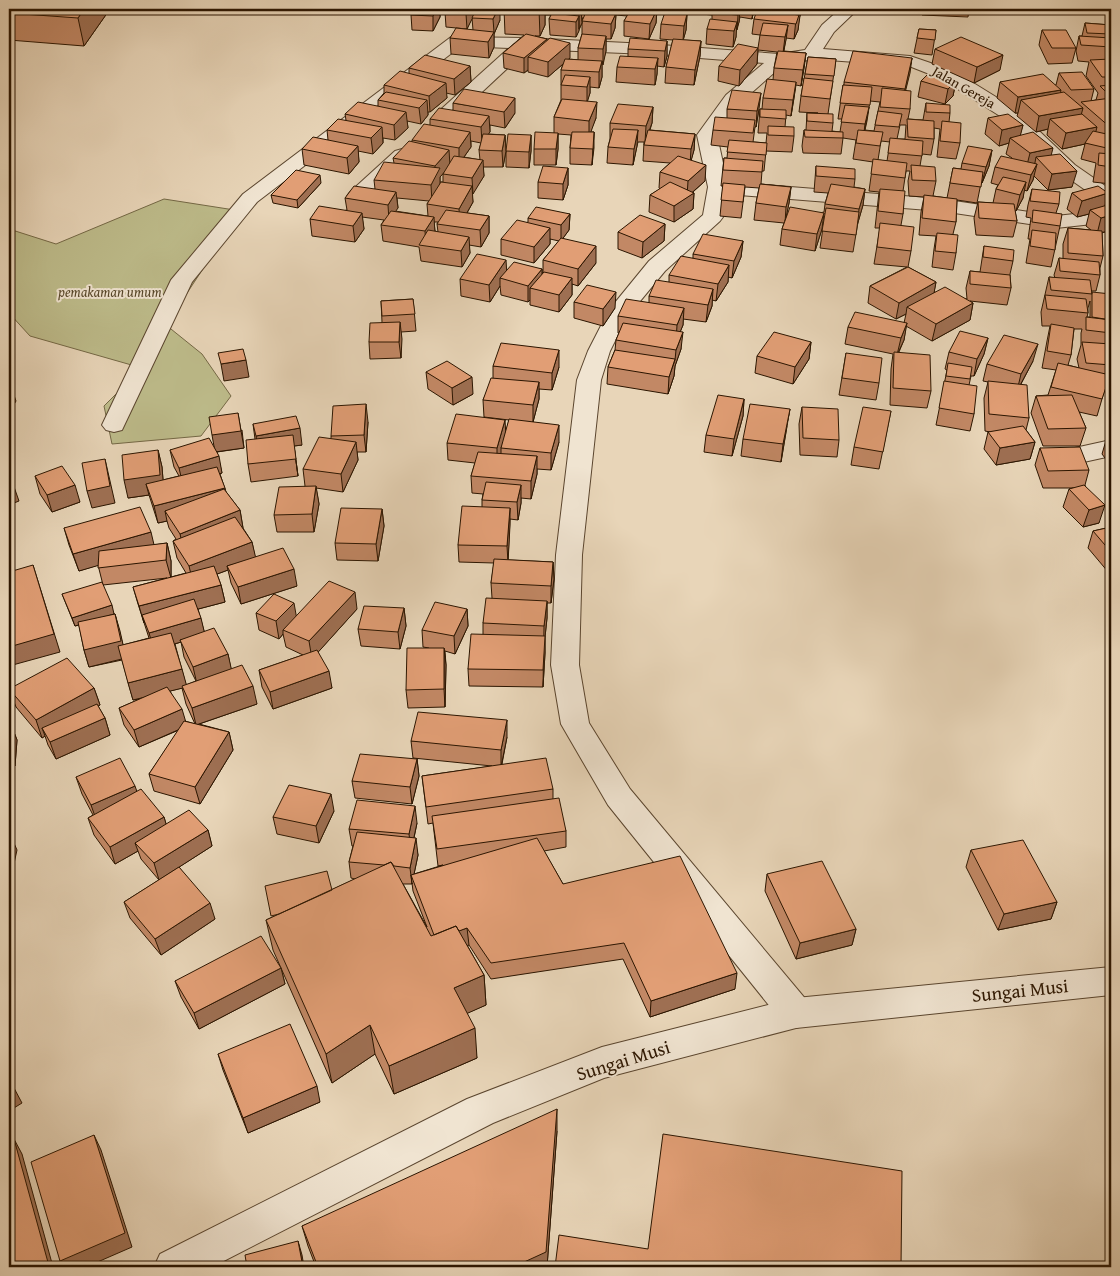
<svg xmlns="http://www.w3.org/2000/svg" width="1120" height="1276" font-family="'Gentium Book Plus',serif">
  <style>
    .green { fill: #bdbb8a; stroke: #746845 }
    .lines { fill: none; stroke-linecap: round; stroke-linejoin: round }
    .minor-casing { stroke: #5a452e; stroke-width: 2 }
    .tertiary-casing { stroke: #5a452e; stroke-width: 2 }
    .minor { fill: #f0e4d1; fill-rule: evenodd }
    .tertiary { fill: #f0e4d1; fill-rule: evenodd }
    .wall { fill: #c28865; stroke: #2b1500; fill-rule: evenodd }
    .shaded-wall { fill: #9e6f52; stroke: #2b1500 }
    .building { fill: #e19e75; stroke: #2b1500 }
    .labels { text-anchor: middle; dominant-baseline: central; stroke-width: 4; stroke-linejoin: round; paint-order: stroke }
    .far-street-label { font-size: 14px; fill: #2b1500; stroke: #f0e4d1 }
    .far-park-label { font-size: 14px; font-style: italic; fill: #574729; stroke: #f0e4d1 }
    .near-street-label { font-size: 19px; fill: #2b1500; stroke: #f0e4d1 }
  </style>
  <rect width="100%" height="100%" fill="#e8d5b8"/>
  <filter id="stains"><feTurbulence type="fractalNoise" baseFrequency=".004" numOctaves="4"/><feColorMatrix values="0 0 0 0 .2 0 0 0 0 .09 0 0 0 0 .02 0 0 0 .5 -.17"/></filter>
  <radialGradient id="worn" r=".72"><stop offset=".6" stop-color="#630" stop-opacity="0"/><stop offset="1" stop-color="#630" stop-opacity=".3"/></radialGradient>
  <path class="green" d="M164 199 241 211 166 325 202 354 231 396 201 436 112 444 104 406 142 368 30 336 9 313V229L56 244Z"/>
  <g class="lines">
    <defs>
      <path id="minor" d="M840 9H858L834 32 823 49 910 56 954 71 1017 110 1075 165 1111 190V205L1104 203 1061 173 1003 118 942 79 909 66 815 59 784 64 740 103 717 135 727 182 941 199 1056 216 1111 210V222L1056 228 941 211 727 194 723 217 720 221 665 271 627 317 610 351 601 380 582 555 579 665 589 723 630 789 808 1002 813 1013 808 1024 796 1028 784 1024 608 805 561 724 551 665 556 555 577 380 588 351 609 310 649 261 703 215 708 187 697 135 726 95 764 63 648 54 528 49 452 120H438L436 116 438 112 509 48 461 46 257 202 192 282 122 430 114 432 106 430 102 425 171 280 243 194 451 37 525 38 648 44 779 54 805 50 822 25Z
        M402 149 409 151 412 155 409 159 364 200 357 202 350 200 347 196 350 192 395 151Z
        M1111 440V456L1070 465 1061 463 1058 457 1061 451Z"/>
      <path id="tertiary" d="M1111 967V995L796 1028 604 1078 493 1123 212 1267H154L160 1254 467 1099 602 1047 796 998Z"/>
    </defs>
    <use href="#minor" class="minor-casing"/>
    <use href="#tertiary" class="tertiary-casing"/>
    <use href="#minor" class="minor"/>
    <use href="#tertiary" class="tertiary"/>
  </g>
  <path class="wall" d="M9 9H110L84 46 9 40Z
    M414 9H474V14L500 20 494 34V47L489 58 451 54 450 38 473 30 472 18 467 29 446 27 445 12 447 9H440V17L433 31 412 30 411 15Z
    M504 9H604V12L611 13V9H657L656 23 649 39 624 36V21L627 16 616 15 615 28 611 39H606V51L602 65V77L599 88 590 87V93L587 101 596 118 590 132H594L592 165 570 164V148L571 135 558 134V149L556 165H534V149L554 133V117L561 100V70L563 64 548 77 528 72V70L524 73 504 68 503 53 524 35 505 34ZM545 15H551L549 19 550 35 576 37 582 23V18H583L582 21V34L578 48V60L569 59 570 58 547 41V39L535 36H540L545 25Z
    M690 9H754L752 19 740 17 739 22 736 30V37L733 47 706 44 707 29 712 19V15L690 13Z
    M760 9H828L825 14 801 10 800 16 799 18 798 30 794 39 786 38 784 51 806 53 801 86 796 85 791 116 786 115 785 127 794 136 792 152 766 151 764 171H762L761 184 791 187 789 203 785 221 824 212 825 204 828 193 814 192 816 166 855 179 854 187 865 189 863 205 858 222 853 252 820 248 824 221H823L822 229 815 251 780 245 782 229 784 223 754 220 756 203 759 188 745 187 741 218 720 216 723 186H721L724 158H727L728 147 711 145 713 130 727 118V109H759L756 127H755L753 142 766 143 767 133H758L760 109H762L763 98 773 80 774 68 777 52 758 50 757 64 739 86 718 81 719 66 758 48 760 35 752 34 754 19 760 10Z
    M921 9H969L968 17 922 15Z
    M687 14 686 30 683 40 701 41 700 56 694 85 665 83 666 67 673 40 660 39 661 24Z
    M1085 23 1111 25V184L1093 182 1095 169 1096 163 1081 159 1085 144 1062 149 1047 135 1048 129 1036 132 1017 116 1018 113H1015L997 98 1000 82 1056 85 1059 73 1094 89 1091 101 1096 100 1098 93 1086 76 1089 62 1078 61 1076 51 1079 36H1082Z
    M919 29 936 30 932 55 914 53Z
    M1042 30 1076 48 1072 63 1048 64 1039 45Z
    M667 41V56L664 67 657 66V74L655 85 616 82 617 67 628 56V49Z
    M935 49 1000 70 974 83 932 64Z
    M808 57 836 59 828 114 833 123 832 131 840 132 842 119H838L843 85H844V82L912 58 905 91 910 109 908 119 923 120 926 103 950 113 949 122 960 143 956 159 937 157 940 129 934 128V139L931 155 922 154 920 166 936 181 933 196 947 198 953 168 961 169 962 163 992 150 989 166 982 183H981L977 203 957 200 956 222 953 234 956 253 953 270 932 267 934 249 936 236 919 235 921 212 924 197 909 196 908 181 910 171H906L903 191V214L901 225 911 251 908 267 936 282 934 292 967 299 966 288 970 271 980 272 984 246 1013 261 1010 274 1011 288 1007 305 970 301 973 303 970 320 932 341 906 326 904 340 899 352 931 391 927 408 890 405 891 369 893 354 845 344 848 327 904 323 906 314 896 319 868 303 870 286 907 267 874 264 880 228H875L879 192 869 191 873 162 853 159 856 140 843 138 841 154 803 153 802 146 804 130H806L807 113H818L799 112 801 96ZM870 101 880 102 878 111 874 131 865 130 867 121ZM900 125H906L905 139H897ZM881 141 890 142 887 161 878 160Z
    M470 66 471 82 455 95 446 93 447 98 430 112H428V115L421 124 407 121 408 128 395 140 383 138V143L373 154 358 151 359 162 349 174 304 165 302 149 328 140 327 130 346 120 345 114 378 106V100L384 93V85L409 74V68Z
    M921 81H956L953 96 945 104 918 97Z
    M453 103 515 113 505 128 490 125V132L488 134 505 135 506 151 503 167H483L484 176 472 194 473 202 467 213 489 216V233L481 247 469 245 470 253 462 267 421 261 419 247 383 241 381 225 384 220 362 217 364 229 355 242 312 236 310 219 347 210 345 198 375 189 374 180 394 163 393 158 412 142V140L430 125V119L453 110ZM471 141 481 143 479 150 480 160 464 157 471 147ZM443 174V182H440V177ZM397 198 429 201 427 204 428 216 395 211 398 208ZM434 222H438L437 224 438 232 435 231Z
    M653 107 652 123 650 130 695 134 694 150 691 160 705 181 693 192 694 193 693 209 674 222 649 212 650 195 660 189 659 188 660 172 670 163 643 161 644 142H638L637 146 633 165 607 163 608 147 610 139V123Z
    M988 118 1023 125 1020 135 1051 155 1072 187 1048 190 1034 176 1033 180 1027 191 1024 190 1023 198 1016 211H1015L1017 221 1013 237 976 235 974 218 978 202 993 203 996 189 998 185 991 183 995 167 1012 158 1006 154 1009 143 999 146 985 134Z
    M531 135V151L529 168 506 167V151Z
    M568 168V185L563 200 538 198V182Z
    M321 183 298 208 273 203 271 195Z
    M1032 189 1059 204 1056 213 1060 226 1051 267 1026 263 1030 239H1028L1031 218 1026 217 1028 205Z
    M1072 193H1108L1105 206 1111 230 1102 233 1103 256 1100 268V275L1096 291H1091L1092 294H1111V382H1107L1097 416 1079 412 1086 428 1080 446H1043L1031 413 1036 396 1048 395 1056 370 1042 368 1047 341 1050 326H1042L1041 312 1049 277 1055 278 1054 275 1059 258 1063 259V244L1068 228 1091 230 1086 226 1089 214 1077 217 1067 209ZM1090 301V317H1087L1088 313V308ZM1074 329H1082L1081 333V345L1077 359 1079 368 1068 365 1071 355Z
    M570 214 569 230 563 238 596 263 578 286 572 284V295L559 312 530 305V300L528 302 501 295 500 286 490 302 461 296 460 279 506 271 542 269V274L543 272V260L559 241 550 239V244L534 263 501 255V239L528 222V218Z
    M665 224 664 241 642 258 618 249V232Z
    M743 241 741 257 732 278 728 277V282L716 301 712 300V306L706 322 683 319V325L680 332 681 349 675 366 674 376 668 394 607 384 608 367 615 350 616 340 619 333H618V316L649 303V296L669 282V275L693 258V254Z
    M1111 241V252L1109 249Z
    M413 299 416 331 401 332V358L370 359 369 342 382 322 381 301Z
    M574 302 615 308 603 326 574 318Z
    M988 338 984 354 974 376H971L969 385 974 414 970 431 936 425 947 370 945 369 949 352Z
    M811 342 809 359 793 384 755 373 757 356Z
    M846 353 879 383 876 400 839 395Z
    M1033 361 1021 384 1029 418 1026 430 1035 442 1030 459 996 465 984 449 988 432H990L985 431 984 398 988 382 983 381 987 364Z
    M493 366 559 367 552 390 539 389V399L533 422 559 442 551 470 537 469V474L531 499 521 498V503L518 520 510 519 508 560 553 562 554 579 551 603H547V618L545 637V653L543 687 469 686 468 669 483 635V623L492 598 491 583 494 563 459 562 458 545 482 507V500L483 494 472 493 471 476 475 463 448 460 447 443 506 432 509 420 484 417 483 400 493 378Z
    M426 372 473 394 453 405 428 389Z
    M1111 388V400L1108 397Z
    M744 399 743 416 732 456 704 452 706 435Z
    M802 407 839 440 837 457 800 455 799 424Z
    M891 411 879 469 851 465 854 447Z
    M368 422 366 452H357L358 460 343 492 316 488 319 504 314 532H277L274 515 305 486 303 469 331 439V436Z
    M253 424 302 445 294 446 298 476 251 482 248 464 255 439Z
    M787 426 781 462 741 456 743 439Z
    M242 430 244 448 217 452 222 473 220 474 226 492 240 510 243 528 252 542 255 557 297 586 241 604 231 583 228 570 217 574 221 585 225 602 198 609 204 631 228 654 231 669 257 704 199 724 229 732 233 750 200 804 154 791 149 774 179 730 139 747 124 725 119 708 140 699 133 700 122 660 89 667 84 650 79 625 75 626 62 594 115 614 123 645 149 638 138 604 133 587 167 578 103 585 98 565 79 571 69 545 64 528 154 545 167 543 171 561V577L186 573 177 558 173 541 176 539 169 528 167 521 158 523 149 495 128 498 158 450 162 467 163 480 179 476 174 467 170 450 214 448ZM181 642 184 657 196 681 186 685 175 644ZM182 688 186 704 195 724 185 721 170 691Z
    M1111 436V466L1102 454 1107 437Z
    M1040 448 1089 470 1085 485 1099 523 1083 527 1063 507 1069 489 1074 488H1043L1035 465Z
    M35 476 80 502 52 512 40 494Z
    M382 509 384 526 378 561 337 560 335 543Z
    M1111 527V573H1109L1088 548 1093 531Z
    M404 608 406 626 400 649 361 646 358 629Z
    M357 609 318 652 332 688 273 709 262 687 259 670 303 655 286 647 283 634 279 639 259 630 256 613 297 616Z
    M467 609 468 626 455 654 445 651 446 665 445 707 408 708 406 690 429 648 423 647 422 630Z
    M94 688 100 705 98 706 105 718 110 735 56 759 48 745 45 736 42 738 16 707 9 689Z
    M10 722 17 740 15 766H9V723Z
    M507 737 502 764 553 789V799L566 831V847L544 851 563 884 735 989 650 1017 623 959 491 979 469 945H467L484 975 486 1005 467 1013 477 1058 394 1094 375 1054 332 1083 273 950 266 920 355 879 351 878 349 862 353 846H352L349 829 417 823 414 838 418 855 414 874 443 865 438 866 433 823 428 824 422 776 492 766 413 758 411 741ZM412 883 413 891 427 927 403 884H412Z
    M417 759 419 776 412 804 355 798 352 781Z
    M76 777 137 791 164 817 166 824 208 830 212 846 179 867 215 919 161 955 130 918 124 902 159 880 141 859 138 851 115 864 94 835 88 818 93 815 82 794Z
    M334 811 319 843 277 834 273 817Z
    M971 850 1057 902 1051 919 998 930 966 867Z
    M767 874 856 929 852 945 796 959 765 891Z
    M281 968 285 984 199 1029 181 997 175 981Z
    M218 1054 320 1102 248 1133 223 1070Z
    M557 1131 547 1267H316L308 1246 302 1226Z"/>
  <path class="shaded-wall" d="M84 9H110L84 46 78 18Z
    M436 9H440V17L433 31V16Z
    M469 9H474V15L467 29 466 14Z
    M498 9H500V20L494 34V47L489 58 488 42 494 32 493 19Z
    M539 9H545V25L540 36Z
    M581 9 582 23 579 29V14Z
    M601 9H604V12L600 20Z
    M657 9 656 23 649 39 650 24Z
    M740 9 739 22 737 30 738 15Z
    M753 9H754L752 19Z
    M797 9H801L798 30 794 39Z
    M616 13 615 28 611 39V24Z
    M687 14 686 30 683 41 684 26Z
    M579 16V31L576 37V22Z
    M737 22 736 37 733 47 734 31Z
    M788 25 786 40 783 53 785 37Z
    M606 36V51L603 65V49Z
    M547 39V54L528 57V70L524 73V58Z
    M667 41V56L664 67 665 51Z
    M701 41 700 56 694 85 695 70Z
    M570 43V58L548 77V62Z
    M758 48 757 64 739 86 740 70Z
    M806 53 804 69 801 86 803 70Z
    M1003 55 1000 70 974 83 977 67Z
    M658 58 657 74 655 85V69Z
    M912 58 910 73 902 105 905 89Z
    M602 61V77L599 88V72Z
    M470 66 471 82 455 95 454 79Z
    M590 77V93L587 103V87Z
    M956 81 953 96 945 104 948 89Z
    M796 82 794 98 791 116 793 100Z
    M446 83 447 98 430 112 429 96Z
    M1061 90 1058 105 1021 100 1018 113H1015L1018 97Z
    M761 93 759 109 756 127 757 111Z
    M1107 93H1111V108L1103 109Z
    M515 98V113L505 128 504 112Z
    M427 100 428 115 421 124 419 108Z
    M597 102 596 118 589 137V121Z
    M653 107 652 123 645 142 646 126Z
    M869 107 866 123 863 140 865 124Z
    M1083 108 1079 123 1050 119 1048 129 1036 132 1039 116Z
    M406 112 408 128 395 140 394 125Z
    M489 116 490 132 482 143 481 127Z
    M1023 125 1019 141 1010 138 1009 143 999 146 1002 130Z
    M382 127 383 143 373 154 371 138Z
    M1097 127 1093 143H1085V144L1062 149 1066 133Z
    M638 130 637 146 633 165 634 149Z
    M470 132 471 147 459 164V148Z
    M594 132V148L592 165 593 149Z
    M558 133V149L556 165V149Z
    M695 134 694 150 690 165 691 149Z
    M505 135 506 151 503 167 502 151Z
    M531 135V151L529 168V152Z
    M358 146 359 162 349 174 347 158Z
    M1053 148 1049 164 1036 157 1034 168 1026 169 1030 153Z
    M449 150 450 166 440 177V184L432 202 431 185 435 176V166Z
    M992 150 989 166 982 183 986 167Z
    M483 160 484 176 473 194 472 178Z
    M1037 164 1033 180 1027 191 1031 175Z
    M706 165 705 181 687 197 694 193 693 209 674 222V206L687 197 688 181Z
    M568 168V185L563 200V184Z
    M1077 171 1072 187 1048 190 1052 174Z
    M320 175 321 183 298 208 297 200Z
    M1026 182 1023 198 1016 211 1020 195Z
    M472 186 473 202 460 225 459 209Z
    M791 187 789 203 785 223 786 207Z
    M865 189 863 205 857 226 859 209Z
    M396 192 398 208 389 221 388 205Z
    M1108 193 1104 210H1090L1089 214 1077 217 1082 201Z
    M362 213 364 229 355 242 353 226Z
    M824 213 822 229 815 251 817 234Z
    M570 214 569 230 561 241V225Z
    M1111 215V230L1097 234 1101 218Z
    M489 216V233L481 247 480 230Z
    M434 217 435 234 426 246 425 231Z
    M665 224 664 241 642 258 643 242Z
    M550 228V244L534 263V247Z
    M469 237 470 253 462 267 461 251Z
    M743 241 741 257 732 278 734 261Z
    M596 246V263L578 286V269Z
    M506 260 507 276 500 278V286L490 302 489 285Z
    M729 265 728 282 716 301 718 284Z
    M542 269V286L530 288V300L528 302V286Z
    M572 278V295L559 312V295Z
    M936 282 933 299 907 307 906 314 896 319 899 303Z
    M713 289 712 306 706 322 708 305Z
    M616 292 615 308 603 326V309Z
    M973 303 970 320 932 341 936 324Z
    M684 308 683 325 676 342 677 325Z
    M400 322 402 339 401 358 399 342Z
    M907 323 904 340 897 355 901 338Z
    M683 332 681 349 675 366 674 376 668 394 669 377 675 360 676 350Z
    M988 338 984 354 974 376 977 359Z
    M811 342 809 359 793 384 795 367Z
    M1038 344 1033 361 1017 391 1021 374Z
    M559 350V367L552 390V373Z
    M246 360 249 377 224 381 221 364Z
    M472 377 473 394 453 405 452 388Z
    M539 382V399L533 422V405Z
    M10 384 16 401 9 413V387Z
    M744 399 743 416 732 456 734 439Z
    M366 404 368 422 366 452 364 435Z
    M790 409 787 426 781 462 783 444Z
    M238 413 244 448 215 452 212 435Z
    M505 420 506 437 501 448V453L497 465V448Z
    M559 425V442L551 470V453Z
    M300 428 302 445 294 446 298 476 294 446 259 453 256 436Z
    M356 442 358 460 343 492 341 474Z
    M1035 442 1030 459 996 465 1000 448Z
    M158 450 162 467 164 492 146 484 149 495 128 498 124 480Z
    M219 456 222 473 183 485 179 468Z
    M537 456V474L531 499V481Z
    M105 459 115 503 92 508 87 491Z
    M13 484 19 501 9 505V485Z
    M75 485 80 502 52 512 47 495Z
    M521 485V503L518 520 517 502Z
    M316 486 319 504 314 532 312 514Z
    M225 488 229 505 165 511 167 521 158 523 154 506Z
    M1105 505 1099 523 1083 527 1089 510Z
    M510 508V525L508 563 507 546Z
    M382 509 384 526 378 561 376 544Z
    M240 510 243 528 184 551 180 534Z
    M151 532 155 549 79 571 73 554Z
    M252 542 256 559 227 566 228 570 193 583 189 566Z
    M167 543 171 561V578L166 560Z
    M553 562 554 579 551 603V586Z
    M33 565 60 652 9 666V647Z
    M1111 566V573H1109Z
    M294 569 297 586 241 604 238 587Z
    M221 585 225 602 145 623 142 615 144 623 139 606Z
    M355 592 357 609 312 659 309 641Z
    M547 601V618L545 637V653L543 687 544 626Z
    M294 603 297 620 283 630V634L279 639 276 621Z
    M112 605 114 614 75 626 72 618Z
    M404 608 406 626 400 649 398 632Z
    M467 609 468 626 455 654 454 636Z
    M115 614 120 631 126 658 89 667 84 650Z
    M201 618 205 635 180 640 181 642 154 650 149 633Z
    M444 648 446 665 445 707 444 689Z
    M228 654 232 672 197 684 193 667Z
    M182 669 187 687 133 700 128 683Z
    M329 671 332 688 273 709 270 692Z
    M253 686 257 704 196 725 192 708Z
    M94 688 100 705 46 735 42 728 45 736 42 738 36 720Z
    M182 709 187 726 139 747 134 730Z
    M105 718 110 735 56 759 50 742Z
    M507 720V737L501 767V750Z
    M10 722 17 740 15 766 9 749Z
    M229 732 233 750 200 804 195 787Z
    M417 759 419 776 412 804 410 787Z
    M9 774 14 787 9 812Z
    M135 786 141 803 97 822 91 805Z
    M331 794 334 811 319 843 316 826Z
    M415 806 417 823 411 851 409 834Z
    M164 817 169 834 135 843 138 851 115 864 110 847Z
    M208 830 212 846 159 880 154 863Z
    M10 834 17 850 9 886V838Z
    M416 838 418 855 413 879 411 875 412 884 410 868Z
    M1057 902 1051 919 998 930 1004 914Z
    M210 903 215 919 161 955 155 939Z
    M467 928 469 945 437 955 435 939Z
    M856 929 852 945 796 959 800 943Z
    M281 968 285 984 199 1029 194 1013Z
    M737 973 735 989 650 1017 651 1001Z
    M484 975 486 1005 457 1018 454 988Z
    M370 1025 375 1054 332 1083 326 1054Z
    M475 1028 477 1058 394 1094 389 1066Z
    M317 1086 320 1102 248 1133 243 1118Z
    M14 1088 22 1103 9 1111V1091Z
    M557 1109V1131L547 1267H522V1263Z
    M94 1135 101 1150 132 1247 86 1267H63L60 1261Z
    M14 1139 22 1154 53 1267H45Z
    M298 1241 302 1255 304 1267H303Z"/>
  <path class="building" d="M9 9H84L78 18 9 13Z
    M414 9H436L433 16 411 15Z
    M447 9H469L466 14 445 12Z
    M476 9H498L493 19 472 18Z
    M554 9H581L579 14 553 11Z
    M631 9H657L650 24 624 21Z
    M714 9H740L738 15 712 13Z
    M587 10 616 13 611 24 582 21Z
    M757 10 799 15 796 24 754 19Z
    M665 12 687 14 684 26 661 24Z
    M552 13 579 16 576 22 549 19Z
    M710 19 737 22 734 31 707 29Z
    M763 23 788 25 785 37 760 35Z
    M1085 23 1111 25V34L1087 33Z
    M456 28 494 32 488 42 450 38Z
    M919 29 936 30 935 40 917 38Z
    M1042 30H1066L1076 48H1052Z
    M526 34 547 39 524 58 503 53Z
    M582 34 606 36 603 49 578 48Z
    M1079 36 1111 38V47L1081 45Z
    M961 37 1003 55 977 67 935 49Z
    M550 38 570 43 548 62 528 57Z
    M630 38 667 41 665 51 628 49Z
    M673 39 701 41 695 70 666 67Z
    M738 44 758 48 740 70 719 66Z
    M778 51 806 53 803 70 774 68Z
    M853 51 912 58 905 89 844 82Z
    M425 55 470 66 454 79 409 68Z
    M620 56 658 58 655 69 617 67Z
    M808 57 836 59 834 76 805 74Z
    M565 59 602 61 599 72 561 70Z
    M1111 59V77H1102L1090 60Z
    M400 71 446 83 429 96 384 85Z
    M1082 72 1094 89 1071 90 1059 73Z
    M928 74 956 81 948 89 921 81Z
    M1043 74 1061 90 1018 97 1000 82Z
    M565 75 590 77 587 87 561 85Z
    M804 78 833 81 830 99 801 96Z
    M767 79 796 82 793 100 763 98Z
    M843 85 872 87 870 105 840 103Z
    M1111 85V93H1107L1100 86Z
    M882 88 911 91 910 109 880 107Z
    M464 89 515 98 504 112 453 103Z
    M732 90 761 93 757 111 727 109Z
    M386 92 427 100 419 108 378 100Z
    M1064 92 1083 108 1039 116 1021 100Z
    M1111 98V128L1081 102Z
    M562 99 597 102 589 121 554 117Z
    M358 102 406 112 394 125 345 114Z
    M926 103 950 105V113L926 112Z
    M618 104 653 107 646 126 610 123Z
    M845 105 869 107 865 124 841 122Z
    M439 108 489 116 481 127 430 119Z
    M760 109 786 110V119L760 117Z
    M878 111 902 114 899 127 875 125Z
    M807 113 833 114V123L807 121Z
    M1008 114 1023 125 1002 130 988 118Z
    M1082 114 1097 127 1066 133 1050 119Z
    M715 117 755 120 753 133 713 130Z
    M338 119 382 127 371 138 327 130Z
    M907 119 934 121V139L908 137Z
    M942 121 961 123 960 143 940 141Z
    M424 124 470 132 459 148 412 140Z
    M768 126 794 127V136L768 135Z
    M613 129 638 130 634 149 608 147Z
    M648 130 695 134 691 149 644 145Z
    M804 130 843 132V138L805 137Z
    M858 130 883 132 880 146 856 143Z
    M1093 131 1111 135V149L1085 143Z
    M535 132 558 133 556 149H534Z
    M572 132H594L593 149 570 148Z
    M1033 132 1053 148 1030 153 1010 138Z
    M483 134 505 135 502 151 479 150Z
    M508 134 531 135 529 152 506 151Z
    M313 137 358 146 347 158 302 149Z
    M890 138 923 141 922 156 888 153Z
    M729 140 767 143 766 155 727 152Z
    M409 141 449 150 435 166 393 158Z
    M968 146 992 150 986 167 962 163Z
    M1099 153 1111 154V167L1098 165Z
    M1060 154 1077 171 1052 174 1036 157Z
    M454 156 483 160 472 178 443 174Z
    M678 156 706 165 688 181 660 172Z
    M1001 156 1037 164 1031 175 995 167Z
    M724 158 763 161 762 172 723 170Z
    M873 159 907 163 905 178 871 174Z
    M384 162 440 168 431 185 374 180Z
    M911 165 935 167 936 181 912 180Z
    M543 166 568 168 563 184 538 182Z
    M816 166 855 169V179L816 176Z
    M953 168 983 172 981 187 950 183Z
    M296 170 320 175 297 200 271 195Z
    M1003 177 1026 182 1020 195 996 189Z
    M441 182 472 186 459 209 427 204Z
    M670 182 694 193 674 206 650 195Z
    M723 183 745 185 743 202 721 200Z
    M760 184 791 187 786 207 756 203Z
    M831 184 865 189 859 209 825 204Z
    M354 186 396 192 388 205 345 198Z
    M1098 186 1108 193 1082 201 1072 193Z
    M880 189 905 191 903 214 878 211Z
    M1032 189 1060 192 1059 204 1030 201Z
    M924 195 957 199 956 222 922 218Z
    M978 202 1014 204 1017 221 979 218Z
    M1111 204V215L1101 218 1090 210Z
    M319 206 362 213 353 226 310 219Z
    M536 207 570 214 561 225 528 218Z
    M790 207 824 213 817 234 782 229Z
    M826 208 859 212 856 235 822 231Z
    M446 210 489 216 480 230 437 224Z
    M1033 210 1062 214 1060 226 1032 222Z
    M391 211 434 217 425 231 381 225Z
    M640 215 665 224 643 242 618 232Z
    M517 220 550 228 534 247 501 239Z
    M880 223 914 227 911 251 877 247Z
    M1068 228 1102 231 1103 256 1068 253Z
    M428 230 469 237 461 251 419 245Z
    M1032 230 1056 233 1055 250 1030 246Z
    M937 233 958 235 956 253 935 251Z
    M703 234 743 241 734 261 693 254Z
    M561 238 596 246 578 269 543 260Z
    M984 246 1014 250 1013 261 983 257Z
    M477 254 506 260 489 285 460 279Z
    M681 256 729 265 718 284 669 275Z
    M1059 258 1099 262 1100 275 1060 271Z
    M514 262 542 269 528 286 500 278Z
    M908 267 936 282 899 303 870 286Z
    M970 271 1010 275 1011 288 970 284Z
    M544 272 572 278 559 295 530 288Z
    M1049 277 1090 280 1092 294 1051 290Z
    M656 280 713 289 708 305 649 296Z
    M587 285 616 292 603 309 574 302Z
    M945 287 973 303 936 324 907 307Z
    M1092 292 1111 294V320L1092 317Z
    M1045 295 1086 299 1088 313 1047 309Z
    M413 299 415 314 382 316 381 301Z
    M626 299 684 308 677 325 618 316Z
    M855 312 907 323 901 338 848 327Z
    M1086 317 1111 320V333L1086 330Z
    M400 322 399 342H369L370 323Z
    M623 323 683 332 676 350 616 340Z
    M1051 324 1074 328 1071 355 1047 351Z
    M960 331 988 338 977 359 949 352Z
    M774 332 811 342 795 367 757 356Z
    M1004 335 1038 344 1021 374 987 364Z
    M1082 342 1111 344V365L1086 363Z
    M501 343 559 350 552 373 493 366Z
    M243 349 246 360 221 364 218 353Z
    M615 350 675 359 669 377 608 367Z
    M894 352 930 355 931 391 893 388Z
    M846 353 882 358 879 383 842 378Z
    M447 361 472 377 452 388 426 372Z
    M948 363 972 367 970 379 946 376Z
    M1058 363 1110 375 1102 399 1051 387Z
    M491 378 539 382 533 405 483 400Z
    M944 381 977 386 974 414 939 408Z
    M988 381 1027 385 1029 418 989 414Z
    M718 395 744 399 734 439 706 435Z
    M1072 395 1086 428 1048 429 1036 396Z
    M366 404 364 435 331 436 333 406Z
    M750 404 790 409 783 444 743 439Z
    M802 407 838 409 839 440 803 438Z
    M863 407 891 411 883 452 854 447Z
    M238 413 241 431 212 435 209 417Z
    M456 414 505 420 497 448 447 443Z
    M296 416 300 428 256 436 253 424Z
    M509 419 559 425 551 453 501 448Z
    M1023 426 1035 442 1000 448 988 432Z
    M293 435 296 459 248 464 246 440Z
    M1111 436V442L1107 437Z
    M319 437 356 442 341 474 303 469Z
    M209 438 219 456 179 468 170 450Z
    M1080 447 1089 470 1048 471 1040 448Z
    M158 450 160 475 124 480 122 455Z
    M478 452 537 456 531 481 471 476Z
    M105 459 110 486 87 491 82 463Z
    M62 466 75 485 47 495 35 476Z
    M217 467 225 488 154 506 146 484Z
    M9 477 13 484 9 485Z
    M486 482 521 485 517 502 482 500Z
    M1084 485 1105 505 1089 510 1069 489Z
    M316 486 312 514 274 515 279 487Z
    M224 489 240 510 180 534 165 511Z
    M462 506 510 508 507 546 458 545Z
    M140 507 151 532 73 554 64 528Z
    M341 508 382 509 376 544 335 543Z
    M235 517 252 542 189 566 173 541Z
    M1111 527V552L1093 531Z
    M167 543 166 560 98 568 99 551Z
    M283 548 294 569 238 587 227 566Z
    M494 559 553 562 551 586 491 583Z
    M33 565 54 634 9 647V572Z
    M214 566 221 585 139 606 133 587Z
    M329 581 355 592 309 641 283 630Z
    M102 582 112 605 72 618 62 594Z
    M274 594 294 603 276 621 256 613Z
    M486 598 547 601 544 626 483 623Z
    M194 599 201 618 149 633 142 615Z
    M435 602 467 609 454 636 422 630Z
    M364 606 404 608 398 632 358 629Z
    M115 614 121 641 84 650 78 622Z
    M214 628 228 654 193 667 180 640Z
    M171 633 182 669 128 683 118 646Z
    M471 634 545 636 543 670 468 669Z
    M407 648H444V689L406 690Z
    M317 650 329 671 270 692 259 670Z
    M67 658 94 688 36 720 9 689Z
    M242 665 253 686 192 708 182 686Z
    M167 687 182 709 134 730 119 708Z
    M97 704 105 718 50 742 42 728Z
    M418 712 507 720 501 750 411 741Z
    M184 721 229 732 195 787 149 774Z
    M10 722 9 743V723Z
    M360 754 417 759 410 787 352 781Z
    M120 758 135 786 91 805 76 777Z
    M546 758 553 789 426 807 422 776Z
    M289 785 331 794 316 826 273 817Z
    M141 789 164 817 110 847 88 818Z
    M559 798 566 831 437 849 432 816Z
    M357 800 415 806 409 834 349 829Z
    M189 810 208 830 154 863 135 843Z
    M357 832 416 838 410 868 394 866 391 862 384 865 349 862Z
    M537 838 563 884 680 856 737 973 651 1001 624 943 491 963 467 928 459 931 456 926 434 935 411 875Z
    M1023 840 1057 902 1004 914 971 850Z
    M822 861 856 929 800 943 767 874Z
    M391 862 431 936 456 926 484 975 454 988 475 1028 389 1066 370 1025 326 1054 266 920Z
    M179 867 210 903 155 939 124 902Z
    M327 871 332 890 279 914 271 916 265 886Z
    M261 936 281 968 194 1013 175 981Z
    M290 1024 317 1086 243 1118 218 1054Z
    M9 1078 14 1088 9 1091Z
    M557 1109 546 1252 522 1263 523 1267H318L302 1226Z
    M663 1134 902 1171 901 1267H555L559 1235 648 1249Z
    M94 1135 125 1233 60 1261 31 1162Z
    M14 1139 49 1266 45 1267H9V1141Z
    M298 1241 303 1267H247L245 1255Z"/>
  <g class="labels">
    <g class="far-street-label">
      <text transform="translate(964 87) rotate(30)">Jalan Gereja</text>
    </g>
    <g class="far-park-label">
      <text x="110" y="292">pemakaman umum</text>
    </g>
    <g class="near-street-label">
      <text transform="translate(1020 990) rotate(-6)">Sungai Musi</text>
      <text transform="translate(623 1060) rotate(-17)">Sungai Musi</text>
    </g>
  </g>
  <rect width="1120" height="1276" fill="none" stroke="#e8d5b8" stroke-width="30"/>
  <rect x="10" y="10" width="1100" height="1256" fill="none" stroke="#2b1500" stroke-width="2.5"/>
  <rect x="15" y="15" width="1090" height="1246" fill="none" stroke="#2b1500"/>
  <rect width="100%" height="100%" filter="url(#stains)"/>
  <rect width="100%" height="100%" fill="url(#worn)"/>
</svg>
